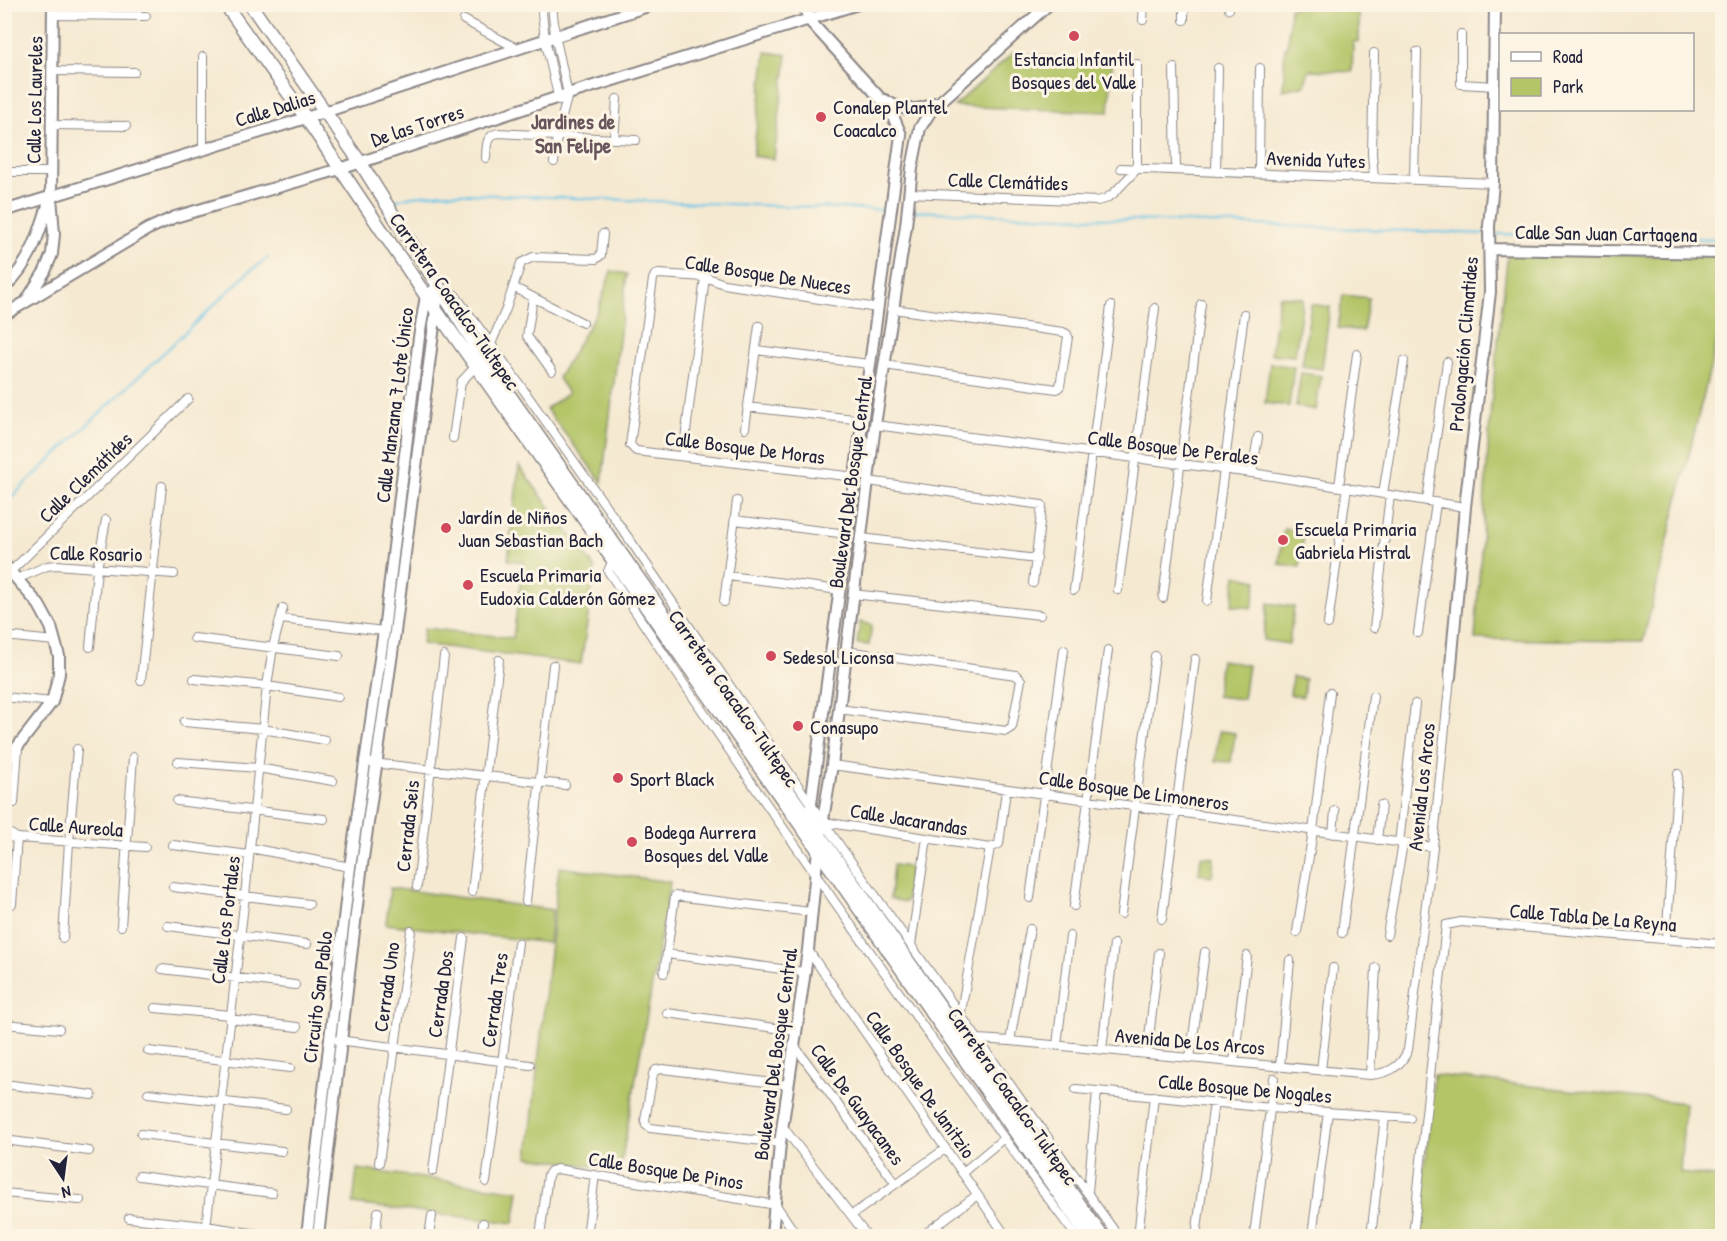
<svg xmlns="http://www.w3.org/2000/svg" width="1727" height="1241" font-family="'Patrick Hand',sans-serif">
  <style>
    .green { fill: #b4c568; stroke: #6b7452; stroke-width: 1.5 }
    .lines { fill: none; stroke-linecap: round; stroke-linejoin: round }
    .stream { stroke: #6ac4e7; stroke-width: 2 }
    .street-casing { stroke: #8c8686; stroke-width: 10 }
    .secondary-casing { stroke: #8c8686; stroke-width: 14 }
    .primary-casing { stroke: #8c8686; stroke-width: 15 }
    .street { stroke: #fff; stroke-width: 8 }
    .secondary { stroke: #fff; stroke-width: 10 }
    .primary { stroke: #fff; stroke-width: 12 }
    .poi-dot { fill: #d1495b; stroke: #fcf5e5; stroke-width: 2 }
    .labels { text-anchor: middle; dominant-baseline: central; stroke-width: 6; stroke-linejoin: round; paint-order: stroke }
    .poi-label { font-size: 20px; fill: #22223b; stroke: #fcf5e5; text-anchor: start }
    .street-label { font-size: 20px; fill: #22223b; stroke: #fcf5e5 }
    .neighbourhood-label { font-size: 21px; font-weight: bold; fill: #68545b; stroke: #fcf5e5 }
  </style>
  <rect width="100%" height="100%" fill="#fcf5e5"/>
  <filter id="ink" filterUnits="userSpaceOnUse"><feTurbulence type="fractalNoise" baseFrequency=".0167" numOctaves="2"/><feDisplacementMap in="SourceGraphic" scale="12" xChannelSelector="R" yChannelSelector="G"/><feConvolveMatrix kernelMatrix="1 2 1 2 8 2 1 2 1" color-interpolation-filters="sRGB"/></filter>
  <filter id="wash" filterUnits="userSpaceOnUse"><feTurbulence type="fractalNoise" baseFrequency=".008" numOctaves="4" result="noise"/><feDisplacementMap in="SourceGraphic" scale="24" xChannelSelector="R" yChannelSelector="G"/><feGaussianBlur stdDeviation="1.35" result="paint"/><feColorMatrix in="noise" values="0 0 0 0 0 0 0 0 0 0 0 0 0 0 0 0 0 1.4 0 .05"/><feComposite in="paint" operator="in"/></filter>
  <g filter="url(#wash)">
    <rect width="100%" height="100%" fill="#f5e9d1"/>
    <path class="green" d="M1351 5V11H1359V41L1353 42 1352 72 1311 70 1308 72 1305 85 1283 90 1285 48 1287 47 1290 8 1295 7V5Z
      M766 52 787 55 774 159 753 156Z
      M1013 53 1112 64 1109 112 954 106Z
      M1508 252 1722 257V320L1643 641 1475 639 1491 404Z
      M611 271 627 274 602 482 546 409 568 393 558 378 598 310Z
      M1343 295 1369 298 1363 331 1338 328Z
      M1279 296 1303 298 1295 356 1271 354Z
      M1311 304 1330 307 1322 369 1302 366Z
      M1270 363 1294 367 1289 406 1265 403Z
      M1301 373 1321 376 1316 410 1296 406Z
      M519 466 595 568 581 664 422 644 424 628 513 638 523 562 508 560Z
      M1284 529 1304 531 1300 567 1279 564Z
      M1236 575 1257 580 1252 608 1232 605Z
      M1268 603 1294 607 1289 644 1263 640Z
      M860 622 872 625 869 645 857 644Z
      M1221 660 1248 665 1243 699 1216 696Z
      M1292 677 1305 679 1303 697 1290 695Z
      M1219 731 1235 733 1231 762 1215 761Z
      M1201 856 1214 858 1212 876 1199 874Z
      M893 865 910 867 906 902 890 899Z
      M559 867 670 882 620 1170 528 1157Z
      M390 888 552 910 549 943 386 924Z
      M1434 1075 1685 1103 1680 1173 1722 1178V1236L1417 1235Z
      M357 1169 519 1191 514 1223 353 1204Z"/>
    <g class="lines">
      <path class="stream" d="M394 201 412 196 444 193 886 210
        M910 211 1486 234
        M1491 234 1722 239
        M4 504 250 271 268 258"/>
    </g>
  </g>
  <g filter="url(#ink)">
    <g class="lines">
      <defs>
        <path id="street" d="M541 4 545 39 559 100
          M552 4 555 35 568 94 557 136 554 162
          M1270 7V4
          M1229 9V4
          M52 15 146 16
          M464 20 516 48
          M1143 20 1144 4
          M1184 20V4
          M1461 34V84L1495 86
          M203 57V150
          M1174 68 1176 170
          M52 71 134 72
          M51 125 126 126
          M614 139 617 99
          M486 158C487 146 485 136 498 133L636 140
          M1121 168 1493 183
          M4 172H51
          M1216 172 1218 68
          M1259 174 1260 68
          M1374 178 1372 154 1374 53
          M1414 179 1417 52
          M909 193 1097 201 1105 199 1113 194 1137 169V64
          M440 287 455 295 491 344 632 543 823 822 1118 1236
          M513 287 583 323
          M533 298 527 336 552 371
          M491 344 506 309 521 263 533 257 596 259 601 255 603 234
          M756 350 869 364
          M884 365 1057 389 1060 386 1068 337 1067 334 1063 332 893 309
          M747 407 863 420
          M875 425 1252 473 1465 507
          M745 428 759 326
          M453 438 461 382 476 366
          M683 456 705 277
          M1252 473 1258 437
          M855 477 636 451 630 445 653 279 655 275 659 274 705 277 724 284 877 308
          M868 481 1042 505 1033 583
          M1339 486 1357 354
          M1383 494 1404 361
          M1427 500 1447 362
          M735 520 847 534
          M861 538 1037 559
          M613 560 608 571C758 796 915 1019 1076 1236
          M728 576 840 590
          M4 578 188 399
          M19 578 47 566 56 565 174 574
          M1074 590 1111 306
          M1118 590 1155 308
          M853 594 1040 615
          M1163 598 1201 304
          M1207 601 1244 314
          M724 602 737 501
          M281 619 384 631
          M1328 624 1347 487
          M1374 628 1390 495
          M1418 633 1436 503
          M4 636 55 641
          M194 638 339 656
          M90 647 97 569 106 520
          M194 679 267 686 338 697
          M141 680 162 486
          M4 697 52 702
          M839 709 1006 731 1012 727 1021 680 1016 675 846 651
          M184 722 263 729 325 740
          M178 762 258 768 333 781
          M364 762 565 785
          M832 765 1433 847
          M177 801 324 819
          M14 803 18 748
          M823 822 990 848
          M4 830 17 838 12 904
          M1333 834 1335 811
          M4 837 145 847
          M1377 840 1381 805
          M1399 843 1415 704
          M173 845 249 855
          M250 848 350 867
          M990 848 999 844 1006 790
          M173 887 309 904
          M417 887 444 656
          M472 892 499 660
          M1030 898 1064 650
          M526 901 553 665
          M1074 906 1108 650
          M1121 914 1155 656
          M1162 919 1195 659
          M121 926 133 757
          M168 926 307 944
          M1297 932 1313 831 1330 693
          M1342 933 1373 696
          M1387 935 1403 843
          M63 938 69 842 77 749
          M1666 939 1678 774
          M911 945 927 838
          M808 950 1006 1236
          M667 954 804 972
          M162 969 295 985
          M664 973 675 896 811 912
          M155 1008 230 1015
          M667 1013 797 1031
          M960 1017 990 848
          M230 1019 297 1027
          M4 1024 59 1029
          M978 1039 1010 1041 1370 1075C1389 1073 1400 1068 1408 1050L1433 847 1450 677
          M338 1040 530 1065
          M1010 1041 1030 929
          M794 1045 896 1184
          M1057 1045 1070 936
          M1102 1050 1114 944
          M148 1051 290 1068
          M1147 1054 1159 953
          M1190 1058 1205 952
          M1234 1062 1247 956
          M1280 1066 1290 960
          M1321 1070 1333 968
          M1370 1075 1376 968
          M4 1084 92 1095
          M1076 1089 1271 1108 1410 1118
          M148 1093 286 1109
          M783 1127 867 1236
          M141 1134 282 1151
          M4 1140 89 1151
          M780 1143 650 1128 646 1125 645 1120 653 1074 656 1070 663 1069 788 1085
          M379 1163 411 931
          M433 1171 464 938
          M962 1173 1004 1138
          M139 1176 272 1193
          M486 1182 518 943
          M1088 1192 1097 1091
          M4 1193 80 1200
          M852 1215 945 1149
          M129 1218 206 1226 271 1236
          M205 1236 245 896 267 686 273 647 283 608
          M375 1236 378 1212
          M429 1236 432 1216
          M482 1236 483 1223
          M540 1236 548 1175 551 1171 557 1169 776 1205 797 1236
          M587 1236 595 1175
          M922 1236 977 1195
          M1138 1236 1154 1096
          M1196 1236 1214 1102
          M1254 1236 1274 1078
          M1312 1236 1328 1112
          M1371 1236 1385 1117
          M1413 1236 1446 925 1461 922 1722 944"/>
        <path id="secondary" d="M804 4 809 20 890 109 901 135 820 735 811 804 813 828
          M885 100C901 111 918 112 935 103
          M4 211 306 118 654 4
          M1489 249 1722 253
          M4 288C30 264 39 235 49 202
          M27 300 45 271 52 254 54 234 51 196 53 4
          M4 315 148 229 175 217 340 169 568 94 858 4
          M4 564 39 605 51 627 59 656V674L52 702 4 764
          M1450 677 1465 507 1490 292 1489 226 1493 183 1495 4
          M307 1236 350 867 384 631 419 337 426 296 439 286
          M318 1236 361 872 395 632 439 286
          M772 1236 780 1143 808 950 818 850 832 765 875 425 906 226 912 168 920 128 932 109 1049 4"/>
        <path id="primary" d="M225 4 306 118 426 296 818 850 1088 1236
          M250 4 360 162 484 359 1102 1236"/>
      </defs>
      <use href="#street" class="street-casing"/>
      <use href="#secondary" class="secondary-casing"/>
      <use href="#primary" class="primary-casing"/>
      <use href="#street" class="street"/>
      <use href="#secondary" class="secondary"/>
      <use href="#primary" class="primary"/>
    </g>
  </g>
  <g class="poi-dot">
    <circle cx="1074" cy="36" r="6"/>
    <circle cx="821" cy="117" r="6"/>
    <circle cx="446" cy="528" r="6"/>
    <circle cx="1283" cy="540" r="6"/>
    <circle cx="468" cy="585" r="6"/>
    <circle cx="771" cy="656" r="6"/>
    <circle cx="798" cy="726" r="6"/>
    <circle cx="618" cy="778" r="6"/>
    <circle cx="632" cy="842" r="6"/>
  </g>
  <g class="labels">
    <g class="poi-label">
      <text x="1074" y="58" text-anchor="middle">Estancia Infantil<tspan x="1074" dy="23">Bosques del Valle</tspan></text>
      <text x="833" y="106">Conalep Plantel<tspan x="833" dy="23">Coacalco</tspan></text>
      <text x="458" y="516">Jardín de Niños<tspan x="458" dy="23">Juan Sebastian Bach</tspan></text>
      <text x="1295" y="528">Escuela Primaria<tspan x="1295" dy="23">Gabriela Mistral</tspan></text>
      <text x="480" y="574">Escuela Primaria<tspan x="480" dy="23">Eudoxia Calderón Gómez</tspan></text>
      <text x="783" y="656">Sedesol Liconsa</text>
      <text x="810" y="726">Conasupo</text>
      <text x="630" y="778">Sport Black</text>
      <text x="644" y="831">Bodega Aurrera<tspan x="644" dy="23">Bosques del Valle</tspan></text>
    </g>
    <g class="street-label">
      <text transform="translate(34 100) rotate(-89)">Calle Los Laureles</text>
      <text transform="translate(275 108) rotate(-17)">Calle Dalias</text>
      <text transform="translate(417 125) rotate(-18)">De las Torres</text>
      <text transform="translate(1316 159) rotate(2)">Avenida Yutes</text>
      <text transform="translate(1008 181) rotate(2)">Calle Clemátides</text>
      <text transform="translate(1606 233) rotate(1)">Calle San Juan Cartagena</text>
      <text transform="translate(768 274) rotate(9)">Calle Bosque De Nueces</text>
      <text transform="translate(455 301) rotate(55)">Carretera Coacalco-Tultepec</text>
      <text transform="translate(1463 344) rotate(-85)">Prolongación Climatides</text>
      <text transform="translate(394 405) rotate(-83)">Calle Manzana 7 Lote Único</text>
      <text transform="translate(745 447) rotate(7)">Calle Bosque De Moras</text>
      <text transform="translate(1173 447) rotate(7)">Calle Bosque De Perales</text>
      <text transform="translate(85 477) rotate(-44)">Calle Clemátides</text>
      <text transform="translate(850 482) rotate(-82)">Boulevard Del Bosque Central</text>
      <text transform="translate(96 553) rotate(1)">Calle Rosario</text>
      <text transform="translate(734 698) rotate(55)">Carretera Coacalco-Tultepec</text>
      <text transform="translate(1421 787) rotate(-84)">Avenida Los Arcos</text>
      <text transform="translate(1134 790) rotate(8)">Calle Bosque De Limoneros</text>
      <text transform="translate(909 819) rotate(9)">Calle Jacarandas</text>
      <text transform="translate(76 826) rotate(4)">Calle Aureola</text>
      <text transform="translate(407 826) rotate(-84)">Cerrada Seis</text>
      <text transform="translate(1593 917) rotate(5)">Calle Tabla De La Reyna</text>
      <text transform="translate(225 920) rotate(-83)">Calle Los Portales</text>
      <text transform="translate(386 987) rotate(-82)">Cerrada Uno</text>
      <text transform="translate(440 994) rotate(-82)">Cerrada Dos</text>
      <text transform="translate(317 997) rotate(-83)">Circuito San Pablo</text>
      <text transform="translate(494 1000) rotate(-82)">Cerrada Tres</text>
      <text transform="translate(1190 1041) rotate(5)">Avenida De Los Arcos</text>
      <text transform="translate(775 1054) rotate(-82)">Boulevard Del Bosque Central</text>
      <text transform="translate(921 1084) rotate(55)">Calle Bosque De Janitzio</text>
      <text transform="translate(1245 1088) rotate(5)">Calle Bosque De Nogales</text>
      <text transform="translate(1013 1096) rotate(55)">Carretera Coacalco-Tultepec</text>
      <text transform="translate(858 1104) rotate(54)">Calle De Guayacanes</text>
      <text transform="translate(666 1170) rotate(9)">Calle Bosque De Pinos</text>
    </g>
    <g class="neighbourhood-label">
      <text x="573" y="121">Jardines de<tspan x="573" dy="24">San Felipe</tspan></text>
    </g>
  </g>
  <rect width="1727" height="1241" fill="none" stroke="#fcf5e5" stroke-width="24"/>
  <rect x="1499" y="33" width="195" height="78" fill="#fcf5e5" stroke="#a5a1a1" stroke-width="1.5"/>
  <rect x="1511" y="52" width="30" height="9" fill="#ffffff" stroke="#a5a1a1" stroke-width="1.5"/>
  <text x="1553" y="63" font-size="18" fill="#22223b">Road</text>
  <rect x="1511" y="78" width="30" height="18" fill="#b4c568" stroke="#a5a1a1" stroke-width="1.5"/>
  <text x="1553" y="93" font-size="18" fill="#22223b">Park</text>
  <g transform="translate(63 1178) rotate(167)" stroke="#fcf5e5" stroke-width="4.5" paint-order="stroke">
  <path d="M0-4.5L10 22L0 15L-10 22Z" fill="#22223b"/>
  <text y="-9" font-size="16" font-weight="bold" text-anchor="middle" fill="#22223b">N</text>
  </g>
</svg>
